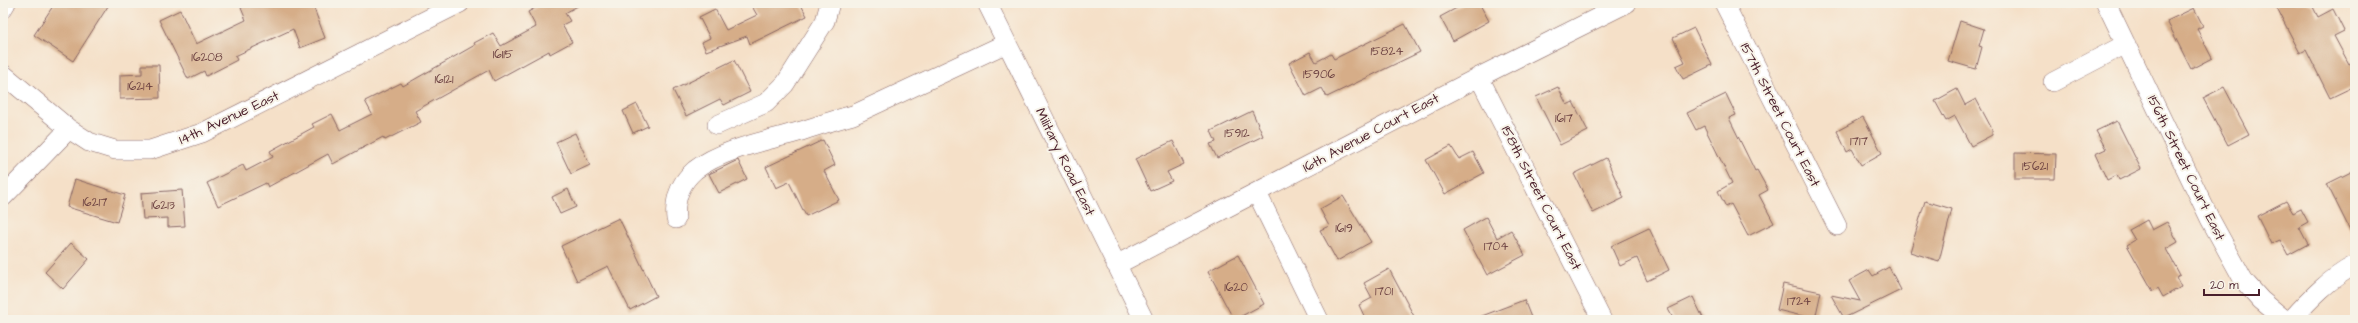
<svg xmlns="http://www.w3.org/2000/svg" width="2358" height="323" font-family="'Architects Daughter',sans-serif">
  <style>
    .building { fill: #d6ad88 }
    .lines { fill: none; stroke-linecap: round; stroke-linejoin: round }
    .minor-casing { stroke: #866362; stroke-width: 20 }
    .minor { stroke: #fff; stroke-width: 19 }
    .labels { text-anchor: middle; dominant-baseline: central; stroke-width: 4; stroke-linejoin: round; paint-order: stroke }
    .number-label { font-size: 12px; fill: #6d4242 }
    .street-label { font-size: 14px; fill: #4a1f2b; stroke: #f7f3e8 }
  </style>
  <rect width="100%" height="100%" fill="#f7f3e8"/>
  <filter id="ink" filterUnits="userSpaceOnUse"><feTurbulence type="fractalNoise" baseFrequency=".025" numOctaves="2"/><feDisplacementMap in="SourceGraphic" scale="8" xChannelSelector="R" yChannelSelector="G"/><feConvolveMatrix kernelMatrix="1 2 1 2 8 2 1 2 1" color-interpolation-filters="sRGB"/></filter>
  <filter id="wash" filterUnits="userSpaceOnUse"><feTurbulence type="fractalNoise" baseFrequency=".012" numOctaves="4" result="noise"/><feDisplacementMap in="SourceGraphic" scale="16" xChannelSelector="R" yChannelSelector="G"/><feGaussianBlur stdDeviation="0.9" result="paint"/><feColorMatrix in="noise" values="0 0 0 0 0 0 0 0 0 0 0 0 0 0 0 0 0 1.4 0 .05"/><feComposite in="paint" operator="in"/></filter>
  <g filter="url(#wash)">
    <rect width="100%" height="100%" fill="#f5e0c8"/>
    <g id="blocks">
      <path class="building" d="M55 3H110L73 61 34 35Z
        M251 3H312L325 38 300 48 293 29 235 56 237 60 206 76 204 71 188 79 159 20 180 10 196 44 246 20 241 8Z
        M544 3H583L565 13 570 21 562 25 572 42 550 54 549 51 494 81 489 70 415 111 421 122 385 140 383 137 333 164 328 154 268 187 266 183 218 206 207 183 243 165 246 171 273 157 270 151 314 127 312 124 332 114 340 130 372 114 365 101 401 83 403 86 475 45 474 43 493 33 501 46 536 27 528 12Z
        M750 3H800L807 16 750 44 747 36 706 51 702 42 710 38 699 17 715 9 726 30 757 15Z
        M1466 3H1479L1489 21 1453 41 1440 17Z
        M2274 3H2311L2318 17 2333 9 2344 31 2334 36 2349 64 2355 61V86L2330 98 2306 50 2300 53Z
        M2194 8 2203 26 2197 29 2212 58 2191 69 2167 21Z
        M1960 21 1984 29 1979 46 1982 47 1976 69 1948 61Z
        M1405 24 1420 52 1327 97 1322 88 1306 96 1289 63 1310 52 1316 62 1331 54 1334 59Z
        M1694 28 1712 65 1683 79 1676 66 1685 62 1673 38Z
        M734 60 750 92 724 105 720 99 686 116 673 90Z
        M142 65H159L160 98 120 99V75L142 74Z
        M1558 87 1567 105 1573 102 1588 131 1560 145 1536 97Z
        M2224 87 2249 134 2228 145 2203 98Z
        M1957 89 1965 105 1976 99 1992 129V135L1971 146 1955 116 1946 121 1935 101Z
        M1726 94 1736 115 1729 118 1755 171 1757 170 1768 190 1759 195 1774 223 1748 236 1731 204 1726 207 1718 191 1732 183 1704 126 1696 130 1687 113Z
        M637 104 648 126 633 133 623 111Z
        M1252 111 1263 136 1217 158 1210 144 1216 142 1211 131Z
        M1863 117 1882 153 1861 165 1852 149 1847 152 1837 131Z
        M2117 121 2141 169 2119 180 2117 175 2107 180 2095 154 2106 149 2096 131Z
        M575 133 590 165 571 174 556 142Z
        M823 140 835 165 824 171 839 200 806 216 789 182 776 188 766 167Z
        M1173 141 1184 164 1167 172 1172 181 1150 191 1135 159Z
        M1451 146 1459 159 1473 152 1484 173 1445 194 1426 160Z
        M2015 153 2056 154 2055 179H2015Z
        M1606 158 1624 198 1593 213 1574 174Z
        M738 160 747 179 719 193 709 174Z
        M2355 170V240L2327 184Z
        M75 179 125 195 117 222 67 207Z
        M568 189 576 207 560 214 552 197Z
        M182 190 185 226 168 227V218L143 219 141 193Z
        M1343 196 1371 242 1337 261 1320 230 1329 226 1320 209Z
        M1925 201 1952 209 1939 261 1910 252Z
        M2286 201 2293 213 2301 209 2308 222 2299 227 2308 244 2288 255 2280 240 2271 244 2257 216Z
        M1486 217 1497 238 1511 230 1525 255 1487 275 1463 230Z
        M619 218 656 296 630 310 608 266 577 281 561 246Z
        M2147 220 2152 230 2167 222 2178 242 2166 249 2180 275 2176 277 2181 287 2163 297 2158 288 2153 291 2127 245 2135 240 2129 230Z
        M1649 228 1669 270 1647 281 1637 258 1620 266 1611 246Z
        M71 243 89 259 63 289 45 272Z
        M1238 255 1264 304 1234 320 1208 271Z
        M1889 267 1901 290 1844 318 1831 295 1860 301 1849 281 1869 270 1873 276Z
        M1389 269 1416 320H1366L1359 305 1372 298 1364 283Z
        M1783 284 1821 292 1815 319 1777 310Z
        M1693 297 1704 320H1674L1668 309Z
        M1524 300 1532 320H1475L1474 319Z"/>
    </g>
  </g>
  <g filter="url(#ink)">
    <use href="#blocks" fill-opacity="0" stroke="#866362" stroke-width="1"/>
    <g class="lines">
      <defs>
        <path id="minor" d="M987 3 1144 320
          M1724 3 1837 226
          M2106 3 2210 219 2244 281 2261 300 2285 320
          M3 8 6 3
          M3 74 69 129 89 142 115 150H150L202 133 460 3
          M1479 77 1602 320
          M2053 82 2126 44
          M717 125 766 103 785 84 825 21 830 3
          M1257 193 1319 320
          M3 197 69 129
          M676 219C674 200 680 183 695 170 722 149 766 141 798 132 817 126 834 120 853 115L1007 43
          M1116 265 1479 77 1627 3
          M2291 320C2310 299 2330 278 2355 265"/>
      </defs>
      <use href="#minor" class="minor-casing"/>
      <use href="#minor" class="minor"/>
    </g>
  </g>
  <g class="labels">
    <g class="number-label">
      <text x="1387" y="51">15824</text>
      <text x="503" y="54">16115</text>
      <text x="207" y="57">16208</text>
      <text x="1319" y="74">15906</text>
      <text x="444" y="79">16121</text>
      <text x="140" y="86">16214</text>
      <text x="1564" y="118">1617</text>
      <text x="1237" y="133">15912</text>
      <text x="1859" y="141">1717</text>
      <text x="2035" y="166">15621</text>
      <text x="95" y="202">16217</text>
      <text x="163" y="205">16213</text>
      <text x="1344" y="228">1619</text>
      <text x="1496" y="246">1704</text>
      <text x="1236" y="287">1620</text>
      <text x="1384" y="291">1701</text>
      <text x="1799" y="301">1724</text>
    </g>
    <g class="street-label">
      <text transform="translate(1780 115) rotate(63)">157th Street Court East</text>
      <text transform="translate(229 118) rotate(-25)">14th Avenue East</text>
      <text transform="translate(1371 133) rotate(-28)">16th Avenue Court East</text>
      <text transform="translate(1065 162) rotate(64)">Military Road East</text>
      <text transform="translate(2186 168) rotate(64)">156th Street Court East</text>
      <text transform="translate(1541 198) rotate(63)">158th Street Court East</text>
    </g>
  </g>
  <rect width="2358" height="323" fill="none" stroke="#f7f3e8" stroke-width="16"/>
  <path d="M2204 289v6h55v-6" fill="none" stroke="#4a1f2b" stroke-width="2"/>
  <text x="2210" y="289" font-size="12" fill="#4a1f2b" stroke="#f7f3e8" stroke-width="3" paint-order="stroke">20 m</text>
</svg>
